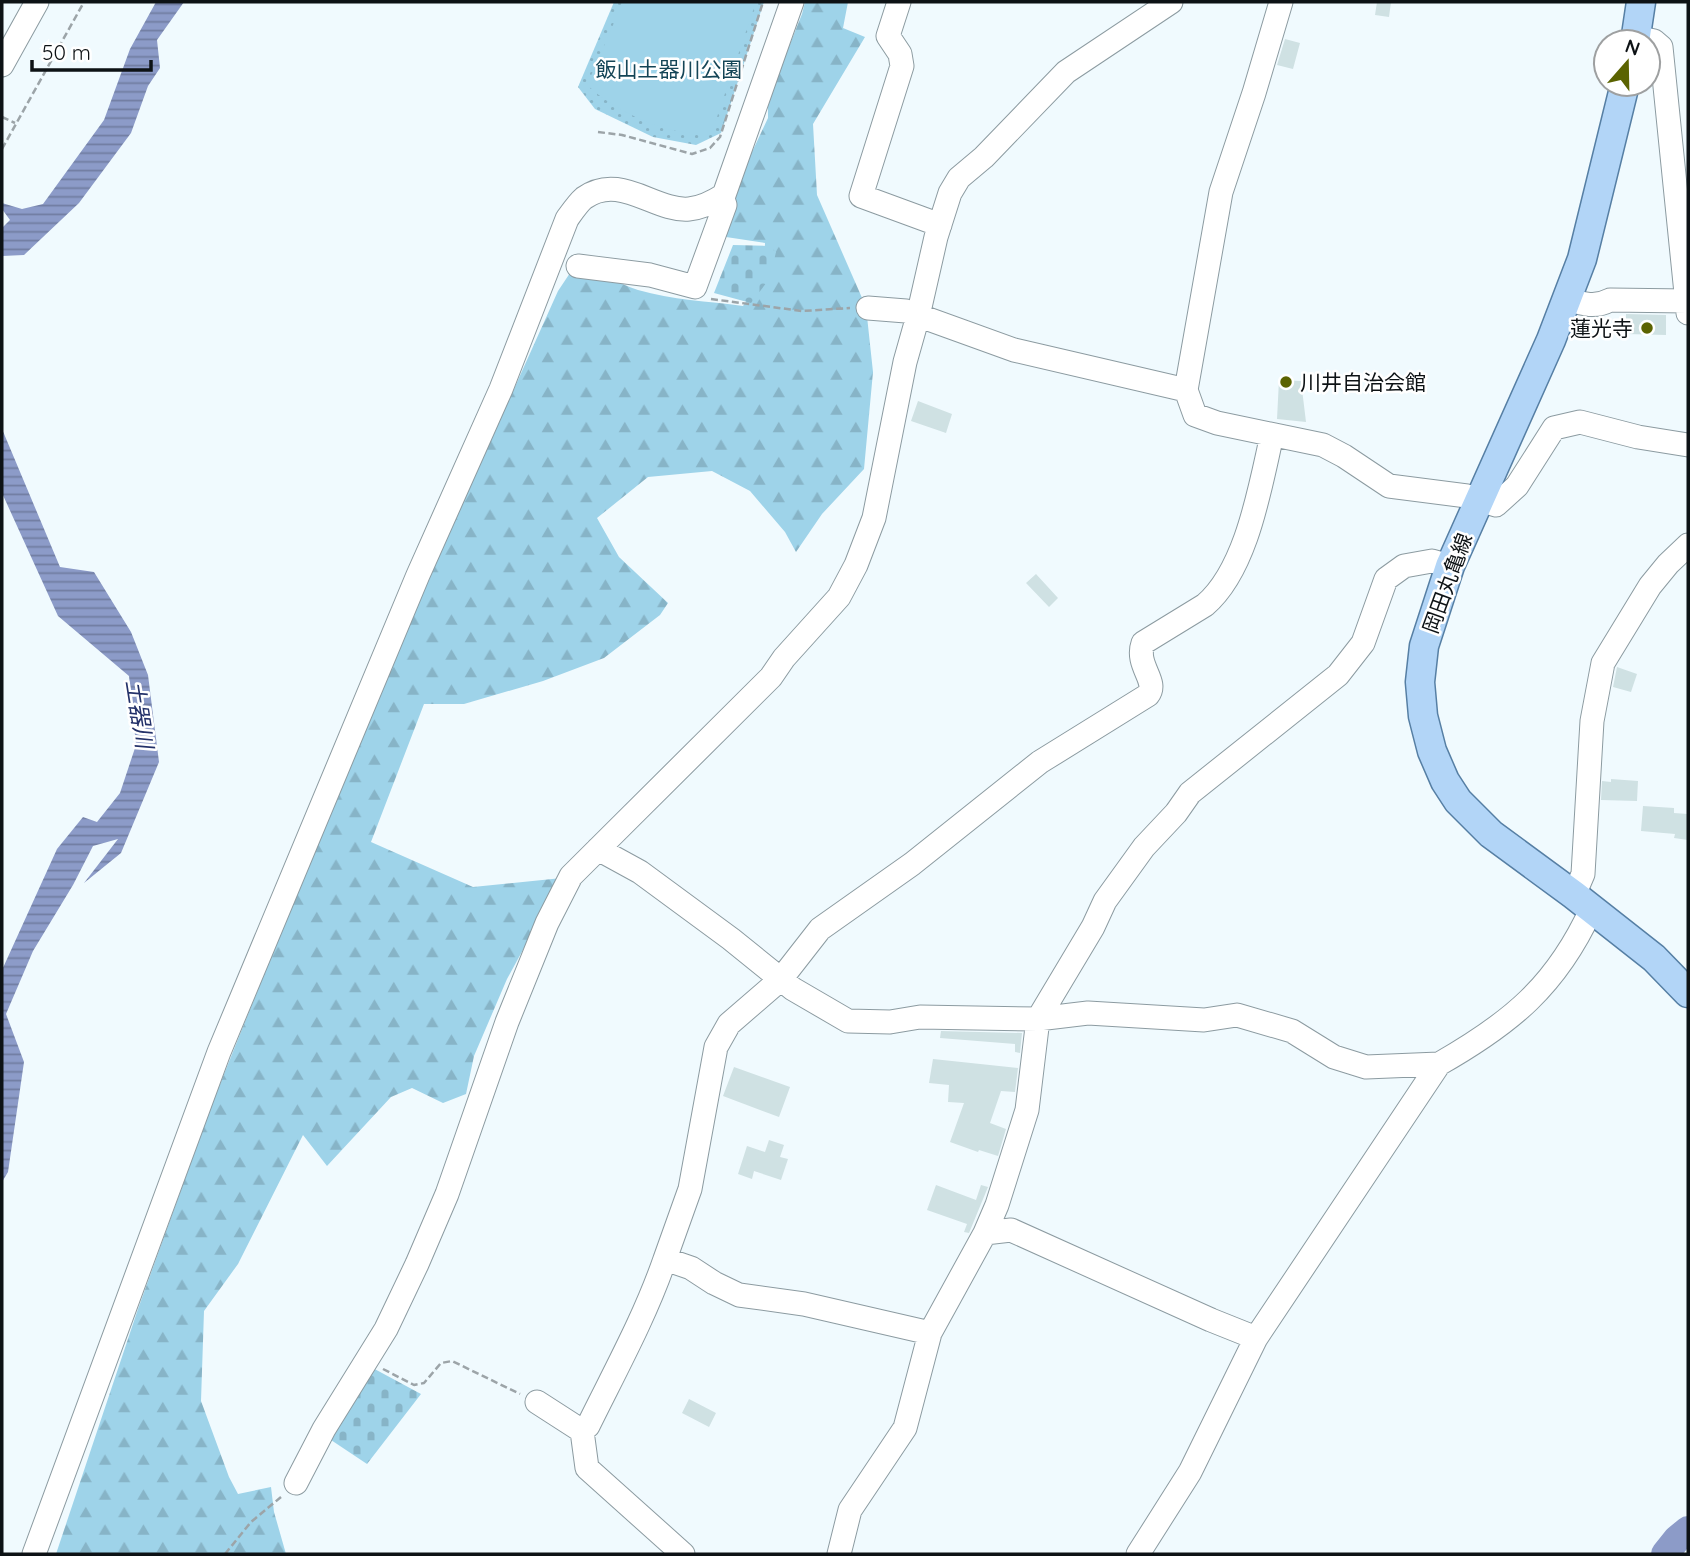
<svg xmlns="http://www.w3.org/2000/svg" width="1690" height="1556" font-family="Quicksand,'Noto Sans JP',sans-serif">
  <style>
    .grass { fill: url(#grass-dots) }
    .forest { fill: url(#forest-firs) }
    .cemetery { fill: url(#cemetery-stones) }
    .pitch { fill: #9ed3e9 }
    .water { fill: url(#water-rules) }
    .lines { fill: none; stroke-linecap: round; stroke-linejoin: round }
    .river { stroke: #8c9bc8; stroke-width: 28 }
    .building { fill: #cfe1e3 }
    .minor-casing { stroke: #8c9ba1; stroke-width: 25 }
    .major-casing { stroke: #567fa4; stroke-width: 31 }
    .path { stroke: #9ca4a8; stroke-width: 2.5; stroke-dasharray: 7 3.5; stroke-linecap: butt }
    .minor { stroke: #fff; stroke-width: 23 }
    .major { stroke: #b2d5f7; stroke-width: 28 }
    .poi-dot { fill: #5b6301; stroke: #fff; stroke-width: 2.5 }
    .labels { text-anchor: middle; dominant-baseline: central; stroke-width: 5; stroke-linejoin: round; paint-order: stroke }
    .park-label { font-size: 21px; fill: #144557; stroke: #fff }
    .poi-label { font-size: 21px; fill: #0d1215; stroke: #fff; text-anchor: end }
    .street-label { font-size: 21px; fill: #0d1215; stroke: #fff }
    .water-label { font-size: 23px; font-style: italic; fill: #233169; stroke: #fff }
  </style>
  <defs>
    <pattern id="grass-dots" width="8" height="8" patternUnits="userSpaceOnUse" patternTransform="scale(1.75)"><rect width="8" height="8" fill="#9ed3e9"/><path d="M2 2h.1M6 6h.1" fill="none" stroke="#87b4c7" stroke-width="1.8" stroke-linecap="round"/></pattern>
    <pattern id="forest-firs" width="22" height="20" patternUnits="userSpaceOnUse" patternTransform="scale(1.75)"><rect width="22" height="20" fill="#9ed3e9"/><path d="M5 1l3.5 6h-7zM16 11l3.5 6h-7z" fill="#87b4c7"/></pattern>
    <pattern id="cemetery-stones" width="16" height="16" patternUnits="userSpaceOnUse" patternTransform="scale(1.75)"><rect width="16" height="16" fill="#9ed3e9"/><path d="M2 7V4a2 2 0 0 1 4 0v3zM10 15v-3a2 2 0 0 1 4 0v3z" fill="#87b4c7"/></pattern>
    <pattern id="water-rules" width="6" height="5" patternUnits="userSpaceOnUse" patternTransform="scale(1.75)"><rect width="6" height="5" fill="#8c9bc8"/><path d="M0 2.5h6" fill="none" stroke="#717da1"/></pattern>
  </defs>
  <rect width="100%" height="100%" fill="#f0fafe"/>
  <path class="grass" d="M614 2H764L721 133 696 145 653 137 595 109 578 87Z"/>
  <path class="forest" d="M805 2H848L843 28 865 37 813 124 817 195 866 307 873 372 864 469 822 514 796 552 785 532 750 491 712 471 648 477 597 518 619 557 668 603 660 615 604 658 543 681 464 704H424L371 842 473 887 562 878 507 979 474 1056 466 1094 443 1103 412 1088 391 1097 327 1166 303 1135 238 1264 204 1311 201 1401 229 1477 238 1494 271 1487 274 1512 286 1554H56L138 1309 212 1104 318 840 338 798 353 747 558 291 578 261C597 272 617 283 638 290 672 300 708 301 743 306L764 276 765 243 726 237 729 199 738 173 753 150 768 118V99L802 14Z"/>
  <path class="cemetery" d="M733 245 769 246 776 252 770 278 751 303 714 293Z
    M369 1366 421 1394 367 1464 325 1436Z"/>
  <path class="pitch" d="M623 2H756L715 123 705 133C666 136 615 111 587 85Z"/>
  <path class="water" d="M156 2H184L157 40 160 68 148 86 131 133 79 203 24 255 2 256V228L10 220 2 209V203L22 209 43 204 104 120 130 49Z
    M2 429 60 567 94 572 131 632 148 675 159 762 121 853 84 883 118 839 93 846 73 885 33 951 6 1014 24 1062 8 1172 2 1182V970L57 849 83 817 97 822 120 793 136 745 129 676 58 616 2 493Z"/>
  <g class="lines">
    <path class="river" d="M1665 1554 1677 1539 1688 1530"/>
  </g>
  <path class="building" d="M1377 2H1391L1389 17 1375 15Z
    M1285 39 1300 43 1293 69 1277 65Z
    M1626 314 1666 315V335L1626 334Z
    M1279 380 1301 381 1306 422 1277 419Z
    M918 401 952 414 946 433 911 421Z
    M1036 574 1058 598 1049 607 1026 583Z
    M1617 667 1637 674 1631 692 1613 687Z
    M1611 779 1638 781 1637 801 1601 800 1602 781 1611 782Z
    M1643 806 1674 808V813L1688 814V840L1674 838 1675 834 1641 831Z
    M941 1031 1022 1033 1020 1053 1015 1052V1044L940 1038Z
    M933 1059 1018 1068 1015 1092 1001 1091 990 1123 1006 1129 998 1156 979 1150 978 1152 950 1142 964 1103 948 1102 949 1085 929 1083Z
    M734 1067 790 1087 779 1117 723 1096Z
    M769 1140 784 1145 780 1157 788 1159 781 1180 754 1171 752 1179 738 1174 747 1146 765 1152Z
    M936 1185 976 1200 981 1185 988 1187 969 1233 964 1232 967 1224 927 1210Z
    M689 1399 716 1413 709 1427 682 1413Z"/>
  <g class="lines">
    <defs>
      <path id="minor" d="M899 2 888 36 900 54 902 66 861 196 940 225
        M1281 2 1254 93 1221 192 1186 390 1195 415 1217 423 1323 445 1344 456 1389 486 1467 496 1496 505 1517 486 1554 428 1580 422 1638 437 1688 445
        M1636 37 1654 41 1661 47 1688 313
        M2 65 37 2
        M578 266 650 275 695 287 725 205 722 196
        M1566 299C1583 304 1595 308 1610 300L1687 301
        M868 308 906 311 1014 350 1186 390
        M598 849 640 872 731 939 793 989 848 1021 890 1022 920 1017 1038 1019 1088 1013 1204 1020 1237 1015 1292 1031 1334 1057 1366 1067 1439 1064
        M1574 895 1583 874 1592 721 1603 663 1650 586 1668 564 1688 545
        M985 1233 1011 1230 1211 1320 1256 1338
        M665 1259 690 1189 716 1047 729 1024 781 979 820 929 912 864 1040 762 1148 695C1159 681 1135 666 1143 643L1205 605C1247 569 1260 487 1272 435
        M537 1402 582 1431 587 1468 683 1554
        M582 1431 588 1426C615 1371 645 1317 665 1259L691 1268 714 1283 739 1295 804 1304 930 1333
        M296 1483 324 1429 386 1329 417 1264 447 1194 507 1022 547 923 571 876 771 677 784 658 839 597 856 565 874 518 905 362 918 316 936 237 950 193 959 178 984 157 1066 72 1171 2
        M34 1554 219 1052 418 575 501 389 567 219C572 212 578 203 584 198 620 172 655 212 689 209 702 208 713 202 724 195L792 2
        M839 1554 850 1510 905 1428 930 1333 985 1233 997 1205 1027 1110 1038 1019 1093 927 1105 901 1144 847 1176 813 1190 793 1338 675 1363 643 1386 579 1404 566 1432 561 1450 566
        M1138 1554 1190 1472 1256 1338 1439 1064C1511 1023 1556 986 1591 910"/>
      <path id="major" d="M1635 42 1641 2
        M1625 84 1582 259 1551 340 1450 566 1424 646 1420 682 1423 716 1432 751 1445 781 1458 801 1491 834 1574 895 1654 958 1688 993"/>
    </defs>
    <use href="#minor" class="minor-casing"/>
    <use href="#major" class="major-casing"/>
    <path class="path" d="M2 117 15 123
      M598 132 622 135 692 154 710 148 720 137 763 2
      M2 149 84 2
      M711 299 802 311 850 308
      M383 1369 414 1385 424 1383 441 1363 452 1361 520 1394
      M225 1554 251 1522 281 1497"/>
    <use href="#minor" class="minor"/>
    <use href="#major" class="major"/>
  </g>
  <g class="poi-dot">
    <circle cx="1647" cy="328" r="7"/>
    <circle cx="1286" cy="382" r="7"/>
  </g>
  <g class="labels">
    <g class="park-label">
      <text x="669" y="69">飯山土器川公園</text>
    </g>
    <g class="poi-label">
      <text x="1633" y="328">蓮光寺</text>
      <text x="1300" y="382" text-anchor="start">川井自治会館</text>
    </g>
    <g class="street-label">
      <text transform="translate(1447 583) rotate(-70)">岡田丸亀線</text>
    </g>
    <g class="water-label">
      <text transform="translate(140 714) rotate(81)">土器川</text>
    </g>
  </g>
  <rect width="1690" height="1556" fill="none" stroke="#0d1215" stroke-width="7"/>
  <g transform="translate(1627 63) rotate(20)"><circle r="33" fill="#ffffff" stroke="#9ea0a1" stroke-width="2"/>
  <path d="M0-5L12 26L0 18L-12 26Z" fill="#5b6301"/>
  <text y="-10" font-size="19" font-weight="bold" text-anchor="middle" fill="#0d1215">N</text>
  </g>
  <path d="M32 60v10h119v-10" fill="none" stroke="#0d1215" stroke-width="3.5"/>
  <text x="42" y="60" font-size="21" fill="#0d1215" stroke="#ffffff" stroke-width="5" paint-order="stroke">50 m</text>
</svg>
